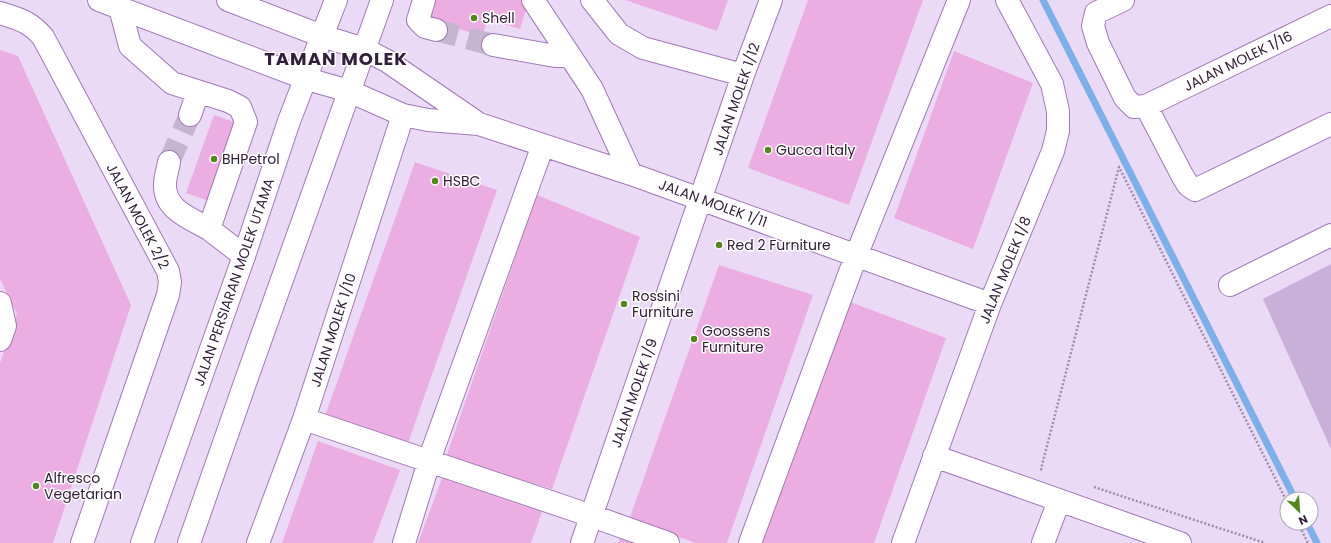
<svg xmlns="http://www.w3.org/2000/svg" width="1331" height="543" font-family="Poppins,sans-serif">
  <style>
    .green { fill: #c9b0d8 }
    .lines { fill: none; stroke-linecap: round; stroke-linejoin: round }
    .stream { stroke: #7dafe8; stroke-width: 7 }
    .building { fill: #ecaee2 }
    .minor-tunnel { stroke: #c6b5d0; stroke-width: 22; stroke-dasharray: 22 11; stroke-linecap: butt }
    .minor-casing { stroke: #a079b8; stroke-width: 24 }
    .major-casing { stroke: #a079b8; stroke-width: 24 }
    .path { stroke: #9f8ea9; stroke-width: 2.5; stroke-dasharray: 2 2; stroke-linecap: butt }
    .minor { stroke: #fff; stroke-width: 22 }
    .major { stroke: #fff; stroke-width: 22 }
    .poi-dot { fill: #53861c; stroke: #fff; stroke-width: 1.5 }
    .labels { text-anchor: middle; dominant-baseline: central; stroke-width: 3; stroke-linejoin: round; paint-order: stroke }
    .poi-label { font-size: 14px; fill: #31203a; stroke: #fff; text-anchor: start }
    .street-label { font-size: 14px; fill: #31203a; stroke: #fff }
    .district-label { font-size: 18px; font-weight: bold; letter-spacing: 1px; fill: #31203a; stroke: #fff }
  </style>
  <rect width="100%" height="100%" fill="#ebdaf5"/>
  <path class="green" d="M1331 264V449L1263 299Z"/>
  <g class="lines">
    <path class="stream" d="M1043 0 1295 499
      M1307 523 1317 543"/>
  </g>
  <path class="building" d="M431 0H529L520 29 488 19 482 36 425 18Z
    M625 0H728L717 31Z
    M808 0H923L849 205 748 168Z
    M0 50 18 56 131 305 53 543H0V363L17 314 0 279Z
    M954 51 1033 83 973 249 894 218Z
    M214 115 242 125 214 203 186 193Z
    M415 162 497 190 408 443 325 416Z
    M537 195 640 237 552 489 446 457Z
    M719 265 813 295 727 543H696L629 520Z
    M845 300 946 338 874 543H758Z
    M318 441 400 470 373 543H282Z
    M442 478 542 512 531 543H418Z
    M620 538 633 543H618Z"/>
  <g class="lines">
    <path class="minor-tunnel" d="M436 30 493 45
      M169 162 190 115"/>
    <defs>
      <path id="minor" d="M424 0 418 20 425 27 436 30
        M533 0 592 89 631 174
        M592 0 619 34 643 48 743 75
        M1123 0 1096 13 1093 26 1098 43 1125 98 1134 107 1146 106 1331 16
        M120 8 130 46 172 83 228 101 240 107 246 122 209 229 244 256
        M0 13C19 19 29 21 43 37L168 271 170 282 168 295 82 543
        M493 45 555 56H569
        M364 49 387 61 479 124
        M349 91 403 115 428 120 479 124 631 174 990 304
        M1146 106 1182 175 1188 185 1195 190 1331 124
        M190 115 198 92
        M169 162C168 169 165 177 165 184 164 210 190 218 209 229
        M1230 285 1331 235
        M0 303 5 326 0 340
        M304 419 592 516 668 543
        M934 456 1180 543
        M258 543 304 419 403 115
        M404 543 432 452 543 145
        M582 543 743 75 771 0
        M750 543 856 256 959 0
        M903 543 990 304 1053 151 1058 131V111L1052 84 1007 0
        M1043 543 1059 501"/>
      <path id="major" d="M99 0 307 79 349 91
        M228 0 322 36 364 49
        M142 543 244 256 289 121 336 0
        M189 543 245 383 382 0"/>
    </defs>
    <use href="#minor" class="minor-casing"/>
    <use href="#major" class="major-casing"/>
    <path class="path" d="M1042 470 1041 469 1119 167 1287 502
      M1094 487 1265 543
      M1298 523 1308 543"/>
    <use href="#minor" class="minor"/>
    <use href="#major" class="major"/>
  </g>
  <g class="poi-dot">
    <circle cx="474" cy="18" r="4"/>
    <circle cx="768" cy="150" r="4"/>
    <circle cx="214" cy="159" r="4"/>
    <circle cx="435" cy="181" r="4"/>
    <circle cx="719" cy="245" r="4"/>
    <circle cx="624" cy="304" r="4"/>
    <circle cx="694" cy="339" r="4"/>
    <circle cx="36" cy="486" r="4"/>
  </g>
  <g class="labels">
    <g class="poi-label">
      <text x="482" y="18">Shell</text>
      <text x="776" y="150">Gucca Italy</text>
      <text x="222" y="159">BHPetrol</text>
      <text x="443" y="181">HSBC</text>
      <text x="727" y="245">Red 2 Furniture</text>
      <text x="632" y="296">Rossini<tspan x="632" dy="16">Furniture</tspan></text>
      <text x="702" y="331">Goossens<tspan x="702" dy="16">Furniture</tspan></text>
      <text x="44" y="478">Alfresco<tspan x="44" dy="16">Vegetarian</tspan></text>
    </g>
    <g class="street-label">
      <text transform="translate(1238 61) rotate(-26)">JALAN MOLEK 1/16</text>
      <text transform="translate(736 99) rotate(-71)">JALAN MOLEK 1/12</text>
      <text transform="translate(713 203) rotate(20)">JALAN MOLEK 1/11</text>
      <text transform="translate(138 216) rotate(62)">JALAN MOLEK 2/2</text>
      <text transform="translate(1005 270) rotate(-68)">JALAN MOLEK 1/8</text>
      <text transform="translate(234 282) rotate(-71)">JALAN PERSIARAN MOLEK UTAMA</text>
      <text transform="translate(333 330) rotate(-72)">JALAN MOLEK 1/10</text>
      <text transform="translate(634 393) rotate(-71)">JALAN MOLEK 1/9</text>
    </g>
    <g class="district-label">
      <text x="336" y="58">TAMAN MOLEK</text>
    </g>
  </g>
  <g transform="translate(1299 511) rotate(155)"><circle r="19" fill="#ffffff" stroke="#ada6b0"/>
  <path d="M0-3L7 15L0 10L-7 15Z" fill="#53861c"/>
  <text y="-6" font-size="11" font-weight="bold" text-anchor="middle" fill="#31203a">N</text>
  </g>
</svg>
